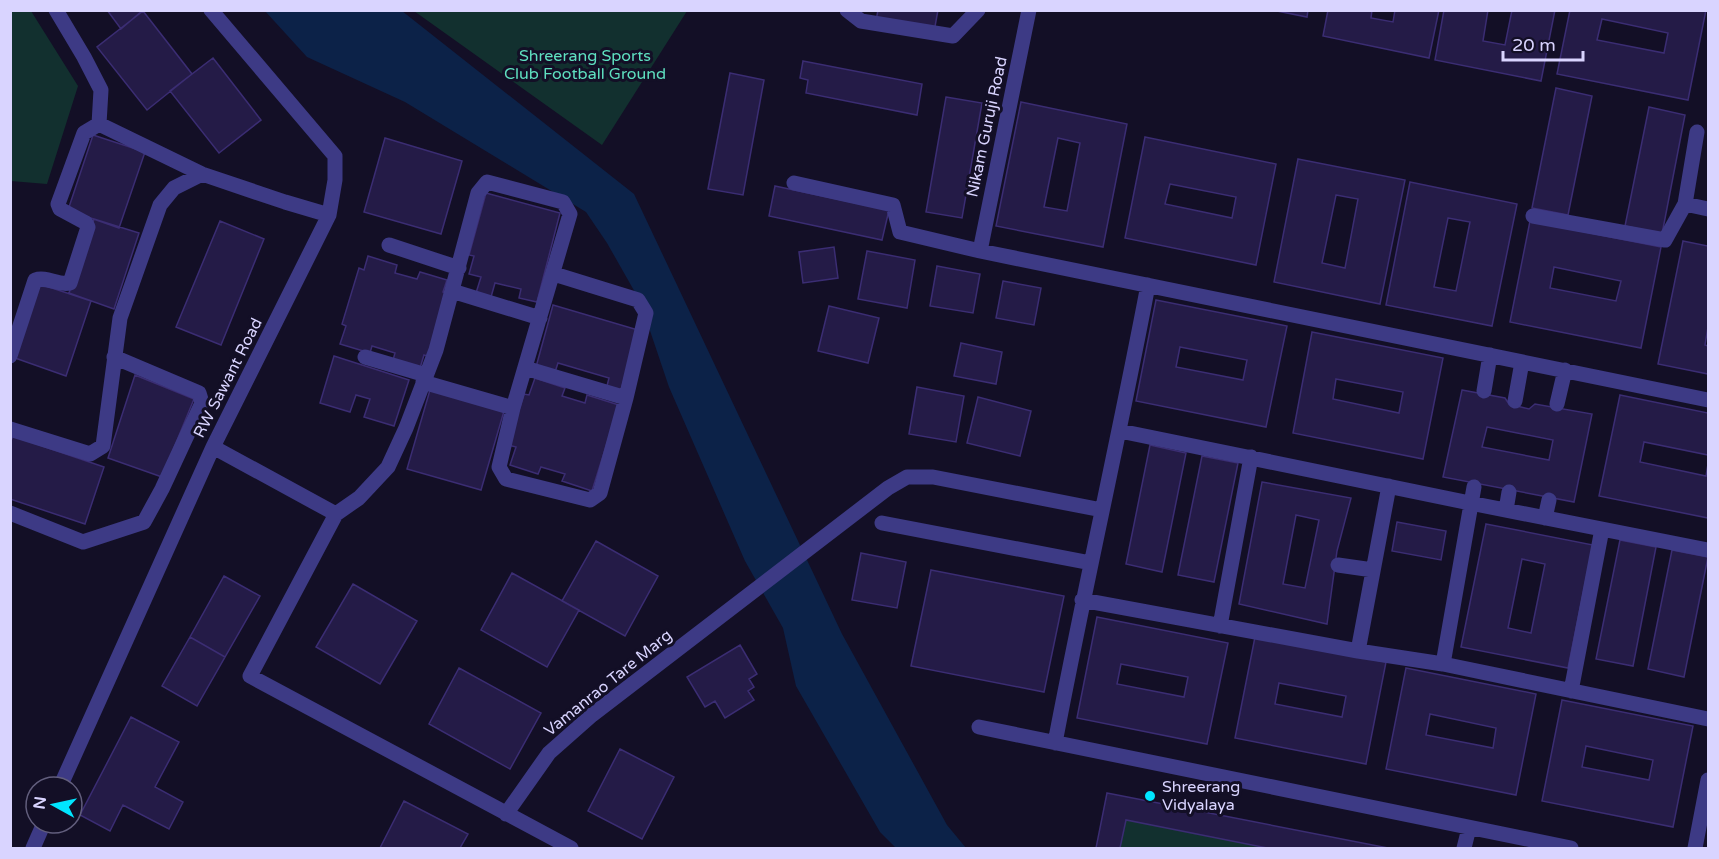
<svg xmlns="http://www.w3.org/2000/svg" width="1719" height="859" font-family="'Varela Round',sans-serif">
  <style>
    .green { fill: #12302f }
    .water { fill: #0c2248 }
    .building { fill: #241b47; stroke: #3b2d73; stroke-width: 1.5; fill-rule: evenodd }
    .lines { fill: none; stroke-linecap: round; stroke-linejoin: round }
    .minor { stroke: #3d3a85; stroke-width: 15 }
    .poi-dot { fill: #00e5ff; stroke: #130f26; stroke-width: 2 }
    .labels { text-anchor: middle; dominant-baseline: central; stroke-width: 6; stroke-linejoin: round; paint-order: stroke }
    .park-label { font-size: 16px; fill: #5fe0c0; stroke: #130f26 }
    .street-label { font-size: 16px; fill: #d9d4ff; stroke: #130f26 }
    .poi-label { font-size: 16px; fill: #d9d4ff; stroke: #130f26; text-anchor: start }
  </style>
  <rect width="100%" height="100%" fill="#130f26"/>
  <path class="green" d="M11 10 31 11 78 86 47 184 11 181Z
    M414 11H687L602 145Z
    M1126 820 1267 848H1120Z"/>
  <path class="water" d="M265 11H402L634 194 842 634 947 825 966 848H896L880 832 796 686 783 628 745 561 669 387 640 301 607 243 586 212 405 102 307 57Z"/>
  <path class="building" d="M107 10H143L121 29Z
    M878 10H938L934 32 876 21Z
    M1272 10H1308L1307 17Z
    M1328 10H1372L1371 18 1393 22 1395 10H1439L1429 58 1323 36Z
    M1444 10H1488L1483 41 1505 45 1512 10H1555L1541 81 1435 60Z
    M1570 10H1706L1688 100 1557 74ZM1602 19 1668 33 1664 53 1597 40Z
    M143 11 192 74 147 110 97 47Z
    M213 58 261 120 219 153 170 91Z
    M803 61 922 84 917 115 806 93 808 80 800 78Z
    M730 73 764 80 743 195 708 189Z
    M1556 88 1592 96 1568 215 1532 208Z
    M946 97 982 103 962 218 926 212Z
    M1021 102 1127 124 1103 247 996 226ZM1058 138 1080 143 1067 211 1044 207Z
    M1649 107 1685 115 1662 234 1625 226Z
    M93 135 145 152 119 228 68 210Z
    M1145 137 1276 164 1256 265 1125 238ZM1170 184 1236 197 1232 218 1165 204Z
    M385 138 462 161 441 234 364 212Z
    M1298 159 1405 180 1380 304 1274 282ZM1336 195 1358 199 1345 268 1322 263Z
    M1410 182 1517 204 1492 326 1386 305ZM1448 218 1470 222 1456 291 1434 287Z
    M775 186 889 210 882 240 769 216Z
    M486 193 560 213 537 302 519 298 521 289 495 283 491 297 476 293 481 277 469 274 474 256 469 255Z
    M94 219 139 233 114 309 69 293Z
    M220 221 264 239 221 345 176 327Z
    M1530 221 1661 247 1641 348 1510 322ZM1554 267 1621 281 1616 301 1550 288Z
    M1683 241 1708 246V327L1705 345 1708 346V374L1658 364Z
    M834 247 838 278 803 283 799 252Z
    M867 251 915 260 907 308 858 299Z
    M368 256 397 265 395 273 417 279 420 272 447 280 443 292 449 294 430 357 424 355 420 368 393 360 395 353 372 346 370 353 340 344 346 326 342 324 359 268 364 270Z
    M937 266 980 274 973 313 930 306Z
    M1003 281 1041 288 1034 325 996 318Z
    M40 284 91 301 66 376 15 358Z
    M1156 300 1287 326 1266 427 1136 401ZM1180 347 1247 360 1243 380 1176 367Z
    M553 305 638 330 621 390 607 386 609 378 558 363 555 372 536 367Z
    M829 306 879 318 868 363 818 351Z
    M1312 332 1443 358 1423 459 1293 433ZM1336 379 1403 392 1399 413 1333 399Z
    M961 343 1002 352 996 384 954 376Z
    M334 356 409 380 394 426 364 417 370 399 356 395 350 412 320 403Z
    M135 375 194 399 162 477 108 458Z
    M535 378 565 388 562 396 585 403 587 395 619 405 592 491 562 481 565 474 541 467 538 474 510 465 516 447 508 445 524 394 529 395Z
    M917 387 964 396 956 442 909 434Z
    M430 390 504 411 481 490 407 469Z
    M1462 390 1505 398 1509 404 1529 409 1535 404 1592 414 1574 502 1443 477ZM1487 427 1553 440 1549 460 1482 447Z
    M1620 395 1708 413V455L1644 442 1640 462 1706 476 1708 464V518L1599 496Z
    M978 397 1031 411 1020 456 967 443Z
    M13 436 104 467 85 524 10 499V443Z
    M1150 445 1186 453 1162 572 1126 564Z
    M1202 456 1238 463 1214 582 1178 575Z
    M1262 482 1351 498 1337 551 1327 624 1239 604ZM1296 515 1319 520 1305 588 1283 584Z
    M1397 522 1446 531 1441 560 1392 551Z
    M1486 524 1593 545 1568 668 1461 647ZM1522 559 1545 564 1531 633 1508 628Z
    M1620 540 1656 547 1633 666 1596 659Z
    M596 541 658 576 625 636 562 601Z
    M1672 550 1708 557 1684 677 1648 669Z
    M861 553 906 562 897 608 852 600Z
    M931 570 1064 596 1044 692 911 666Z
    M512 573 579 610 547 667 481 630Z
    M224 576 260 596 225 657 190 637Z
    M353 584 417 621 380 684 316 647Z
    M1097 617 1228 643 1207 744 1077 718ZM1121 664 1188 677 1184 697 1117 684Z
    M190 637 225 657 197 706 162 686Z
    M1255 637 1386 662 1366 764 1235 738ZM1279 683 1346 696 1342 717 1275 704Z
    M740 645 757 674 749 679 754 687 748 691 754 700 725 718 715 701 705 707 687 677Z
    M459 668 541 713 510 769 429 724Z
    M1406 668 1536 694 1516 795 1386 769ZM1430 714 1496 728 1493 748 1426 735Z
    M1562 700 1693 726 1673 827 1542 801ZM1586 746 1653 760 1649 780 1582 767Z
    M131 717 179 742 155 787 183 802 169 829 123 805 110 831 80 815Z
    M620 749 674 777 642 839 588 811Z
    M1107 793 1388 848H1267L1126 820 1120 848H1096Z
    M404 801 468 834 460 848H380Z"/>
  <g class="lines">
    <path class="minor" d="M56 10 84 57 101 90 99 124
      M847 10 861 21 953 36 978 10
      M1697 132 1685 204 1708 209
      M794 183 893 205 900 232 980 251 1708 400
      M1533 216 1665 240 1685 204
      M389 245 459 268
      M980 251 1029 10
      M452 291 540 318
      M10 356 35 280C47 276 58 286 70 283L88 227 86 223 60 209 58 204 84 133 99 124 202 174 285 202 329 215
      M365 357 426 375
      M525 368 626 398
      M1484 391 1490 355
      M1515 401 1522 362
      M1557 404 1565 370
      M513 408 499 467 506 479 590 500 600 493 626 398 646 313 638 300 554 274
      M10 429 90 454 103 446 120 318 160 205 174 188 202 174
      M1120 431 1470 503 1708 550
      M213 447 336 514 250 676 571 848
      M1506 510 1509 492
      M10 513 83 542 144 522 162 489 202 403 199 393 114 357
      M336 514 359 498 388 467 406 428 436 350 478 193 487 182 563 202 570 214 513 408 423 382
      M1545 518 1549 500
      M882 523 1091 563
      M1338 565 1373 570
      M1082 600 1358 651 1443 664 1708 719
      M1220 626 1251 457
      M1358 651 1389 486
      M1443 664 1474 487
      M1571 691 1602 529
      M979 727 1571 848
      M1055 743C1084 590 1119 438 1148 285
      M60 787 213 447 329 215 335 180V156L211 10
      M506 814 549 753 592 715 888 488 907 477H933L1102 510
      M33 848 44 823
      M1464 848 1469 828
      M1695 848 1708 780"/>
  </g>
  <circle class="poi-dot" cx="1150" cy="796" r="6"/>
  <g class="labels">
    <g class="park-label">
      <text x="585" y="56">Shreerang Sports<tspan x="585" dy="18">Club Football Ground</tspan></text>
    </g>
    <g class="street-label">
      <text transform="translate(987 127) rotate(-78)">Nikam Guruji Road</text>
      <text transform="translate(228 378) rotate(-63)">RW Sawant Road</text>
      <text transform="translate(608 683) rotate(-39)">Vamanrao Tare Marg</text>
    </g>
    <g class="poi-label">
      <text x="1162" y="787">Shreerang<tspan x="1162" dy="18">Vidyalaya</tspan></text>
    </g>
  </g>
  <rect width="1719" height="859" fill="none" stroke="#d9d4ff" stroke-width="24"/>
  <g transform="translate(54 805) rotate(278)"><circle r="28" fill="#130f26" stroke="#625e7d" stroke-width="1.5"/>
  <path d="M0-4.5L10 22L0 15L-10 22Z" fill="#00e5ff"/>
  <text y="-9" font-size="16" font-weight="bold" text-anchor="middle" fill="#d9d4ff">N</text>
  </g>
  <path d="M1503 51v9h80v-9" fill="none" stroke="#d9d4ff" stroke-width="3"/>
  <text x="1512" y="51" font-size="18" fill="#d9d4ff" stroke="#130f26" stroke-width="4.5" paint-order="stroke">20 m</text>
</svg>
